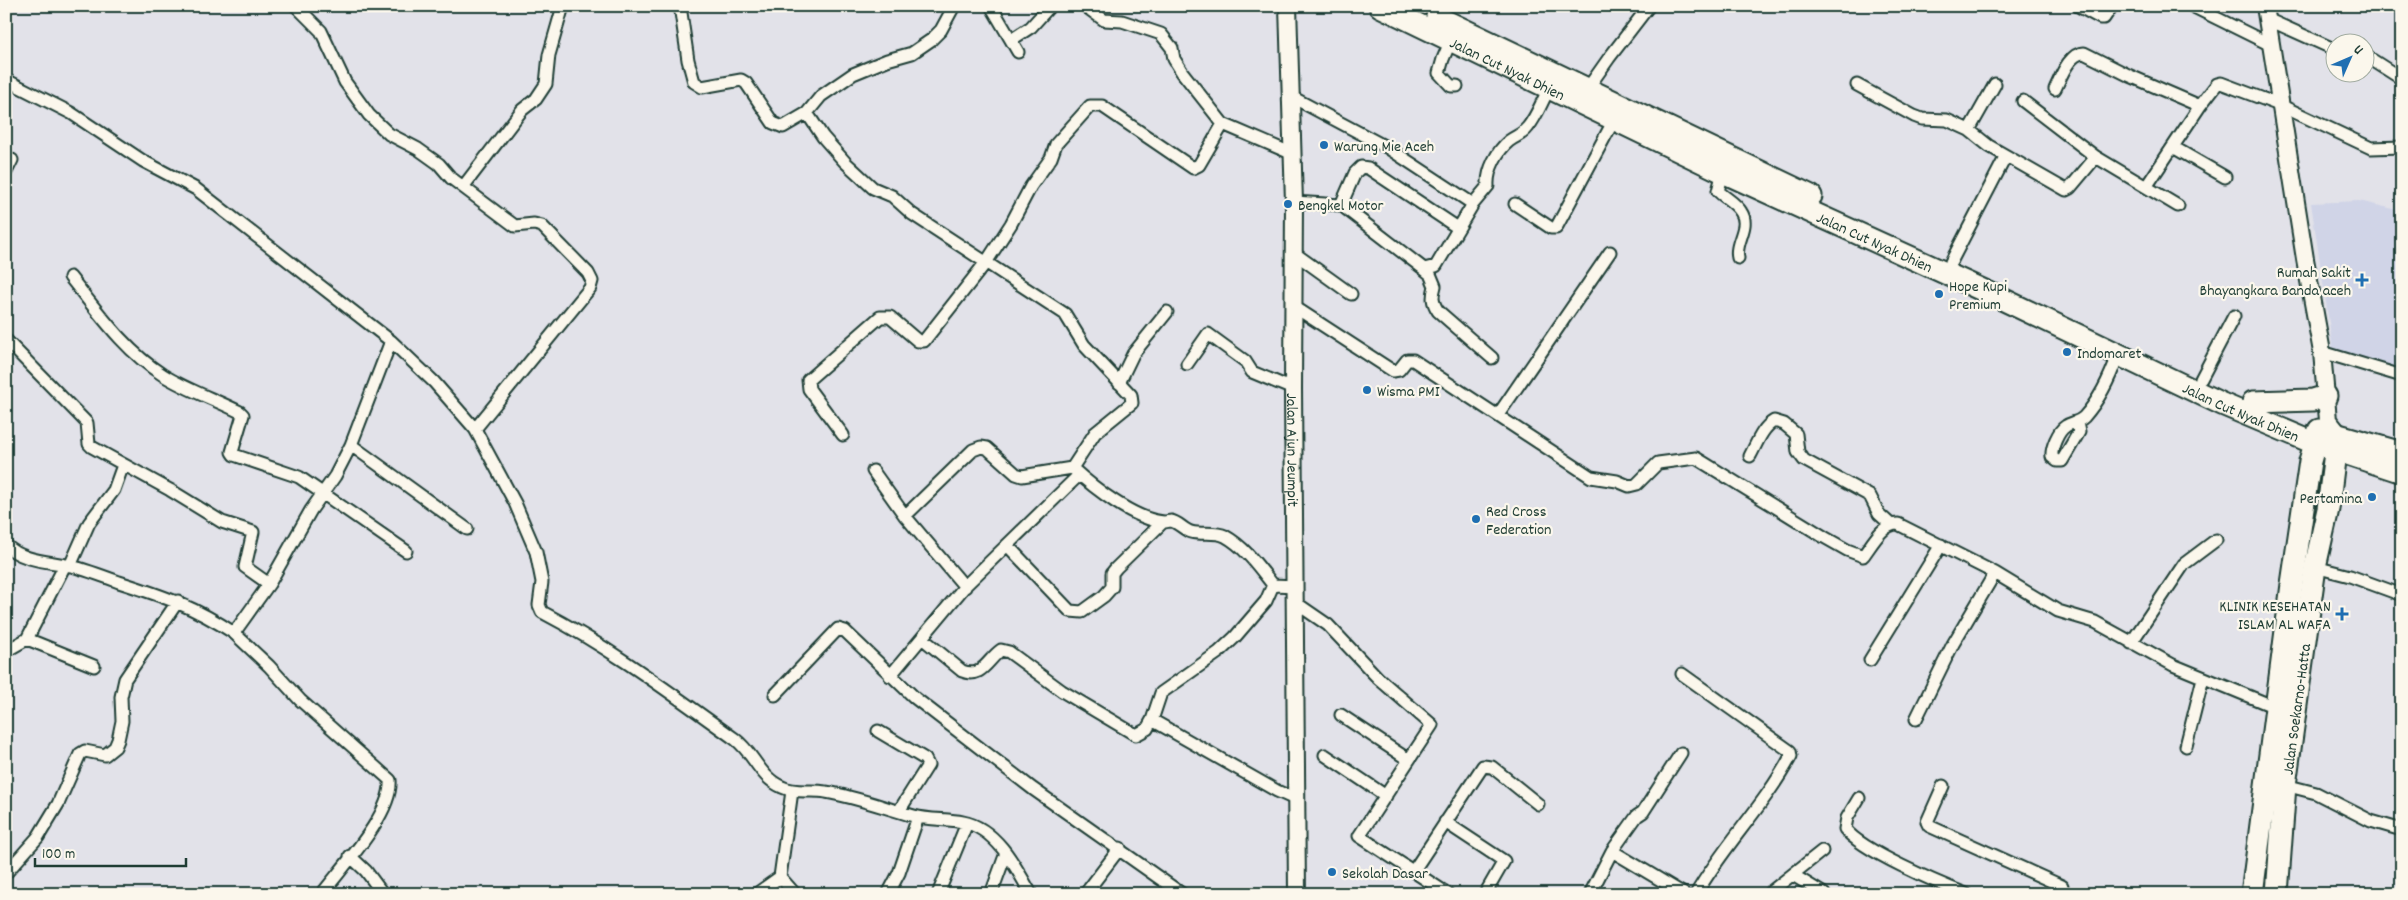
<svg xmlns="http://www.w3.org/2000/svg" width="2408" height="900" font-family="Dekko,sans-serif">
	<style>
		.built { fill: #d0d4e7 }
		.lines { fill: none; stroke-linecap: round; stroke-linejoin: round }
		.street-casing { stroke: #1f3d34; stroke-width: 15 }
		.secondary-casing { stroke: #1f3d34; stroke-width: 20 }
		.highway-casing { stroke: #1f3d34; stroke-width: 25 }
		.street { stroke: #fbf7ec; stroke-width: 11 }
		.secondary { stroke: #fbf7ec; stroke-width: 16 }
		.highway { stroke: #fbf7ec; stroke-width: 21 }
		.poi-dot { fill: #1f6fb2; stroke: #fbf7ec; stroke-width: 2 }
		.labels { text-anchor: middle; stroke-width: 4.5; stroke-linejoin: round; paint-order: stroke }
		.street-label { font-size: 16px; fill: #1f3d34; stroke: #fbf7ec }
		.poi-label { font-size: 16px; fill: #1f3d34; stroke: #fbf7ec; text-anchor: start }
	</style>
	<rect width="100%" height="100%" fill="#e2e2e9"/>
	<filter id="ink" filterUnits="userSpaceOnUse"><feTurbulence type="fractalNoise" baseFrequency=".02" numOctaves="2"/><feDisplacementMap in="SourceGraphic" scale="10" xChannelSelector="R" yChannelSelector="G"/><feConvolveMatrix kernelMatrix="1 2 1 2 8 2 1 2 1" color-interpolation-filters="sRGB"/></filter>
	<g filter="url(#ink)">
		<path class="built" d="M2359 201 2402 211V372L2333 349 2311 203Z"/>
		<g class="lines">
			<defs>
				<path id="street" d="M296 6 321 31 345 82 369 115 389 134 418 149 439 164 451 178 515 226 534 224 542 226 588 273 592 281 590 288 475 429
					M680 6 688 60 694 82 702 87 741 80 746 83 773 123 783 127 807 113 821 96 853 74 887 60 912 53 931 40 941 30 954 6
					M991 6 1011 40 1031 27 1050 6
					M1085 6 1104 20 1122 21 1161 34 1172 48 1174 59 1182 72 1223 124 1293 154
					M2078 6 2100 18H2104L2112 6
					M2192 6 2271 45
					M2267 19 2336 50
					M1011 40 1018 52
					M1451 40 1443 59 1439 73 1451 86H1457
					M2366 56 2402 79
					M6 80 71 113 143 161 196 189 391 341 434 382 475 429 515 503 536 552 542 582 539 605 542 612C611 648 672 694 735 739 754 753 759 777 782 787 796 794 811 789 826 792 856 797 885 808 914 816 929 820 947 819 963 822 996 828 1016 867 1031 894
					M1857 85 1914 116 1922 119 1947 120 1969 130 1989 146 2066 190 2070 188 2096 157
					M2055 89C2061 77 2069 53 2084 53L2128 75 2200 106
					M1585 92 1609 58 1649 6
					M1292 97 1388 148 1473 204
					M2023 101 2096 157 2178 206
					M807 113 823 137 845 162 873 188 892 196 912 214 1065 314 1084 345 1131 395 1132 403 1095 433 1072 468C1093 487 1134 520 1164 522 1166 522 1169 521 1171 521 1178 522 1184 530 1191 532 1202 535 1215 531 1225 536 1245 547 1259 567 1273 585L1296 586
					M1969 130 1995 84
					M2173 147 2225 177
					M6 172 12 160
					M1723 172 1718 191C1725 198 1736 203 1741 212 1751 227 1734 242 1738 258
					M463 187 522 110 536 99 546 84 549 55 563 6
					M2146 187 2200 106 2217 84 2221 83 2282 106 2371 148 2402 147
					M1294 202 1341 205 1424 269 1436 266 1473 204 1488 186C1487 170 1497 151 1509 141 1517 135 1521 136 1528 127 1537 116 1542 101 1549 89
					M1515 204 1551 228H1556L1614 120
					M1341 205 1355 173 1361 167 1368 168 1458 228
					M1294 253 1351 294
					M1951 262 2006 156
					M1424 269 1430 274 1435 286C1432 297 1432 302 1438 311L1492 358
					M70 277C98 312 125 351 163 375 187 390 214 399 240 412L243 415 232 452 234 455 299 477 406 551
					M1293 306 1393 371 1399 370 1407 360H1413L1591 477 1617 481 1629 486 1637 484 1658 463 1696 458 1824 537 1847 550 1863 556C1873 543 1882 524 1898 524L1995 573 2058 611 2095 622 2173 665 2275 707
					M6 340 87 423 89 444 92 447 170 490 222 522 253 532 245 567 269 584
					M2322 352 2402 376
					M1187 364 1208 334 1245 361 1252 372 1293 389
					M2201 379 2234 316
					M1119 383 1133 354 1167 312
					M1498 415 1610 252
					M2077 423 2079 432 2062 461H2057L2052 457C2051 448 2058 431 2066 426 2072 422 2078 423 2084 417 2100 399 2110 378 2118 355
					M843 435 809 389 808 380 880 317H890L918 341H924L987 261 1011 224 1031 186 1051 158 1056 144 1090 106H1102L1193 168 1199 165 1223 124
					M351 445 467 529
					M1750 456C1757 443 1762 428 1774 421L1784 424 1796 434 1798 452 1804 460 1870 496 1879 514 1890 524
					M873 471 905 516 965 587
					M905 516 973 450 981 447 987 448 1016 474 1022 476 1072 468
					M6 545C23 562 50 561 71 566 87 570 103 576 119 582 163 596 195 607 234 633L269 584 311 510 335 476 351 445 391 341
					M1007 545 1070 611 1082 612 1104 596 1112 587V573L1116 568 1163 522
					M70 566 89 523 114 490 123 465
					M2315 567 2350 576 2402 595
					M1296 603 1328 625 1378 678 1432 725 1359 836 1448 894
					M234 633 269 666 300 700 390 780C393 814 342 867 322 894
					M922 638 962 671C982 679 987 660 1001 650L1009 652 1062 691 1136 735 1147 729 1152 720 1277 791 1297 800
					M27 639 94 666
					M2131 643 2184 564 2216 540
					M6 651 27 639 65 565
					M1870 660 1941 545
					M1682 674 1790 751 1791 756C1765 805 1724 845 1696 894
					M890 676 966 585 1079 475
					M775 695 838 629 845 631 915 698 1033 789 1182 894
					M1341 715 1409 760
					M1916 719 1953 644 1995 573
					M1152 720 1161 693 1219 652 1235 637 1266 601 1273 585
					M878 731 925 759 928 765 899 811
					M2186 746 2203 678
					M1325 755 1386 796
					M2285 785 2316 793 2371 821 2402 830
					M1943 786 1927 822 1929 826 2062 886 2063 894
					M792 791 780 877 795 894
					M1859 798 1847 818 1845 829C1862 851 1938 883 1966 894
					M1445 822 1504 861 1485 894
					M1612 851 1684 894
					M350 856 366 871 383 894
					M1414 870 1483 766 1492 767 1538 804
					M6 873 38 837 58 804 80 754 85 751 105 755 115 747 118 740 122 721 121 697 125 679 178 601
					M1793 875 1824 894
					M756 894 780 877
					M888 894 899 873 918 817
					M938 894 967 823
					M991 894 1006 853
					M1085 894 1120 848
					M1590 894 1612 851 1637 816 1643 812 1681 753
					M1768 894 1822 851"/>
				<g id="secondary">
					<path id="s1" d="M1288 6 1294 202 1293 389 1297 894"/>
					<path d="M2265 6 2305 259 2322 352 2328 420 2336 430 2337 435"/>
				</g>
				<g id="highway">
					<path id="s2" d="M1380 6 1723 172 2000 298 2222 404 2314 443 2402 472"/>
					<path d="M1437 17 1811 196"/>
					<path d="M2253 402 2313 400 2326 396"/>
					<path d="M2332 433 2402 453"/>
					<path d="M2252 894 2292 584 2310 461 2319 430"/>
					<path id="s3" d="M2277 894 2285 785 2315 567 2328 509 2337 436"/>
				</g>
			</defs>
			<use href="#street" class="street-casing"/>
			<use href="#secondary" class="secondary-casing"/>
			<use href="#highway" class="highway-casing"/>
			<use href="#street" class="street"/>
			<use href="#secondary" class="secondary"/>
			<use href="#highway" class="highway"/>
		</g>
	</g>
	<g class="poi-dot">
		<circle cx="1324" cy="145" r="5"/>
		<circle cx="1288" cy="204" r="5"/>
		<path d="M2359.5 272.5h5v5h5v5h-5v5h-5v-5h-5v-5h5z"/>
		<circle cx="1939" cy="294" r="5"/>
		<circle cx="2067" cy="352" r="5"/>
		<circle cx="1367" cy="390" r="5"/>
		<circle cx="2372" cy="497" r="5"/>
		<circle cx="1476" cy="519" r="5"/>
		<path d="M2339.5 606.5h5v5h5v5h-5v5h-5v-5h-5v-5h5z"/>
		<circle cx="1332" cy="872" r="5"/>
	</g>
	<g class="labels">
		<g class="street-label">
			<text dy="6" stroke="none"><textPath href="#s2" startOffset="142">Jalan Cut Nyak Dhien</textPath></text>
			<text dy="6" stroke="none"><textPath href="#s2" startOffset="548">Jalan Cut Nyak Dhien</textPath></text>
			<text dy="6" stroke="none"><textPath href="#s2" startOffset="952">Jalan Cut Nyak Dhien</textPath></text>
			<text dy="6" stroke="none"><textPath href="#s1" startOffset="444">Jalan Ajun Jeumpit</textPath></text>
			<text dy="6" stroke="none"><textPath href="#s3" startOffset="186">Jalan Soekarno-Hatta</textPath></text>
		</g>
		<g class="poi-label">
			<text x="1334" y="151">Warung Mie Aceh</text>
			<text x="1298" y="210">Bengkel Motor</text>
			<text x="2351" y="277" text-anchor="end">Rumah Sakit<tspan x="2351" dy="18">Bhayangkara Banda aceh</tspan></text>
			<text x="1949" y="291">Hope Kupi<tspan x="1949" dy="18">Premium</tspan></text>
			<text x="2077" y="358">Indomaret</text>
			<text x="1377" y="396">Wisma PMI</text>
			<text x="2362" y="503" text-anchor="end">Pertamina</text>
			<text x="1486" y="516">Red Cross<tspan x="1486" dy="18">Federation</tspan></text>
			<text x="2331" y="611" text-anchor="end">KLINIK KESEHATAN<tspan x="2331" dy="18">ISLAM AL WAFA</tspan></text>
			<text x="1342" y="878">Sekolah Dasar</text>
		</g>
	</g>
	<rect width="2408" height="900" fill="none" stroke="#fbf7ec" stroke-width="25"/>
	<rect x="12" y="12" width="2383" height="875" fill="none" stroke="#1f3d34" stroke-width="2" filter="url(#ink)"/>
	<g transform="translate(2350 58) rotate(45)"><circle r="24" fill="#fbf7ec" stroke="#a3ada2"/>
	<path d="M0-4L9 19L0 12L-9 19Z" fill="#1f6fb2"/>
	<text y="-8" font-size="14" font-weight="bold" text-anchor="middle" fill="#1f3d34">U</text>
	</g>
	<path d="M35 858v8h151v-8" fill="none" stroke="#1f3d34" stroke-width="2.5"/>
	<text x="42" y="858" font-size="15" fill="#1f3d34" stroke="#fbf7ec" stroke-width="4" paint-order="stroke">100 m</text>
</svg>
